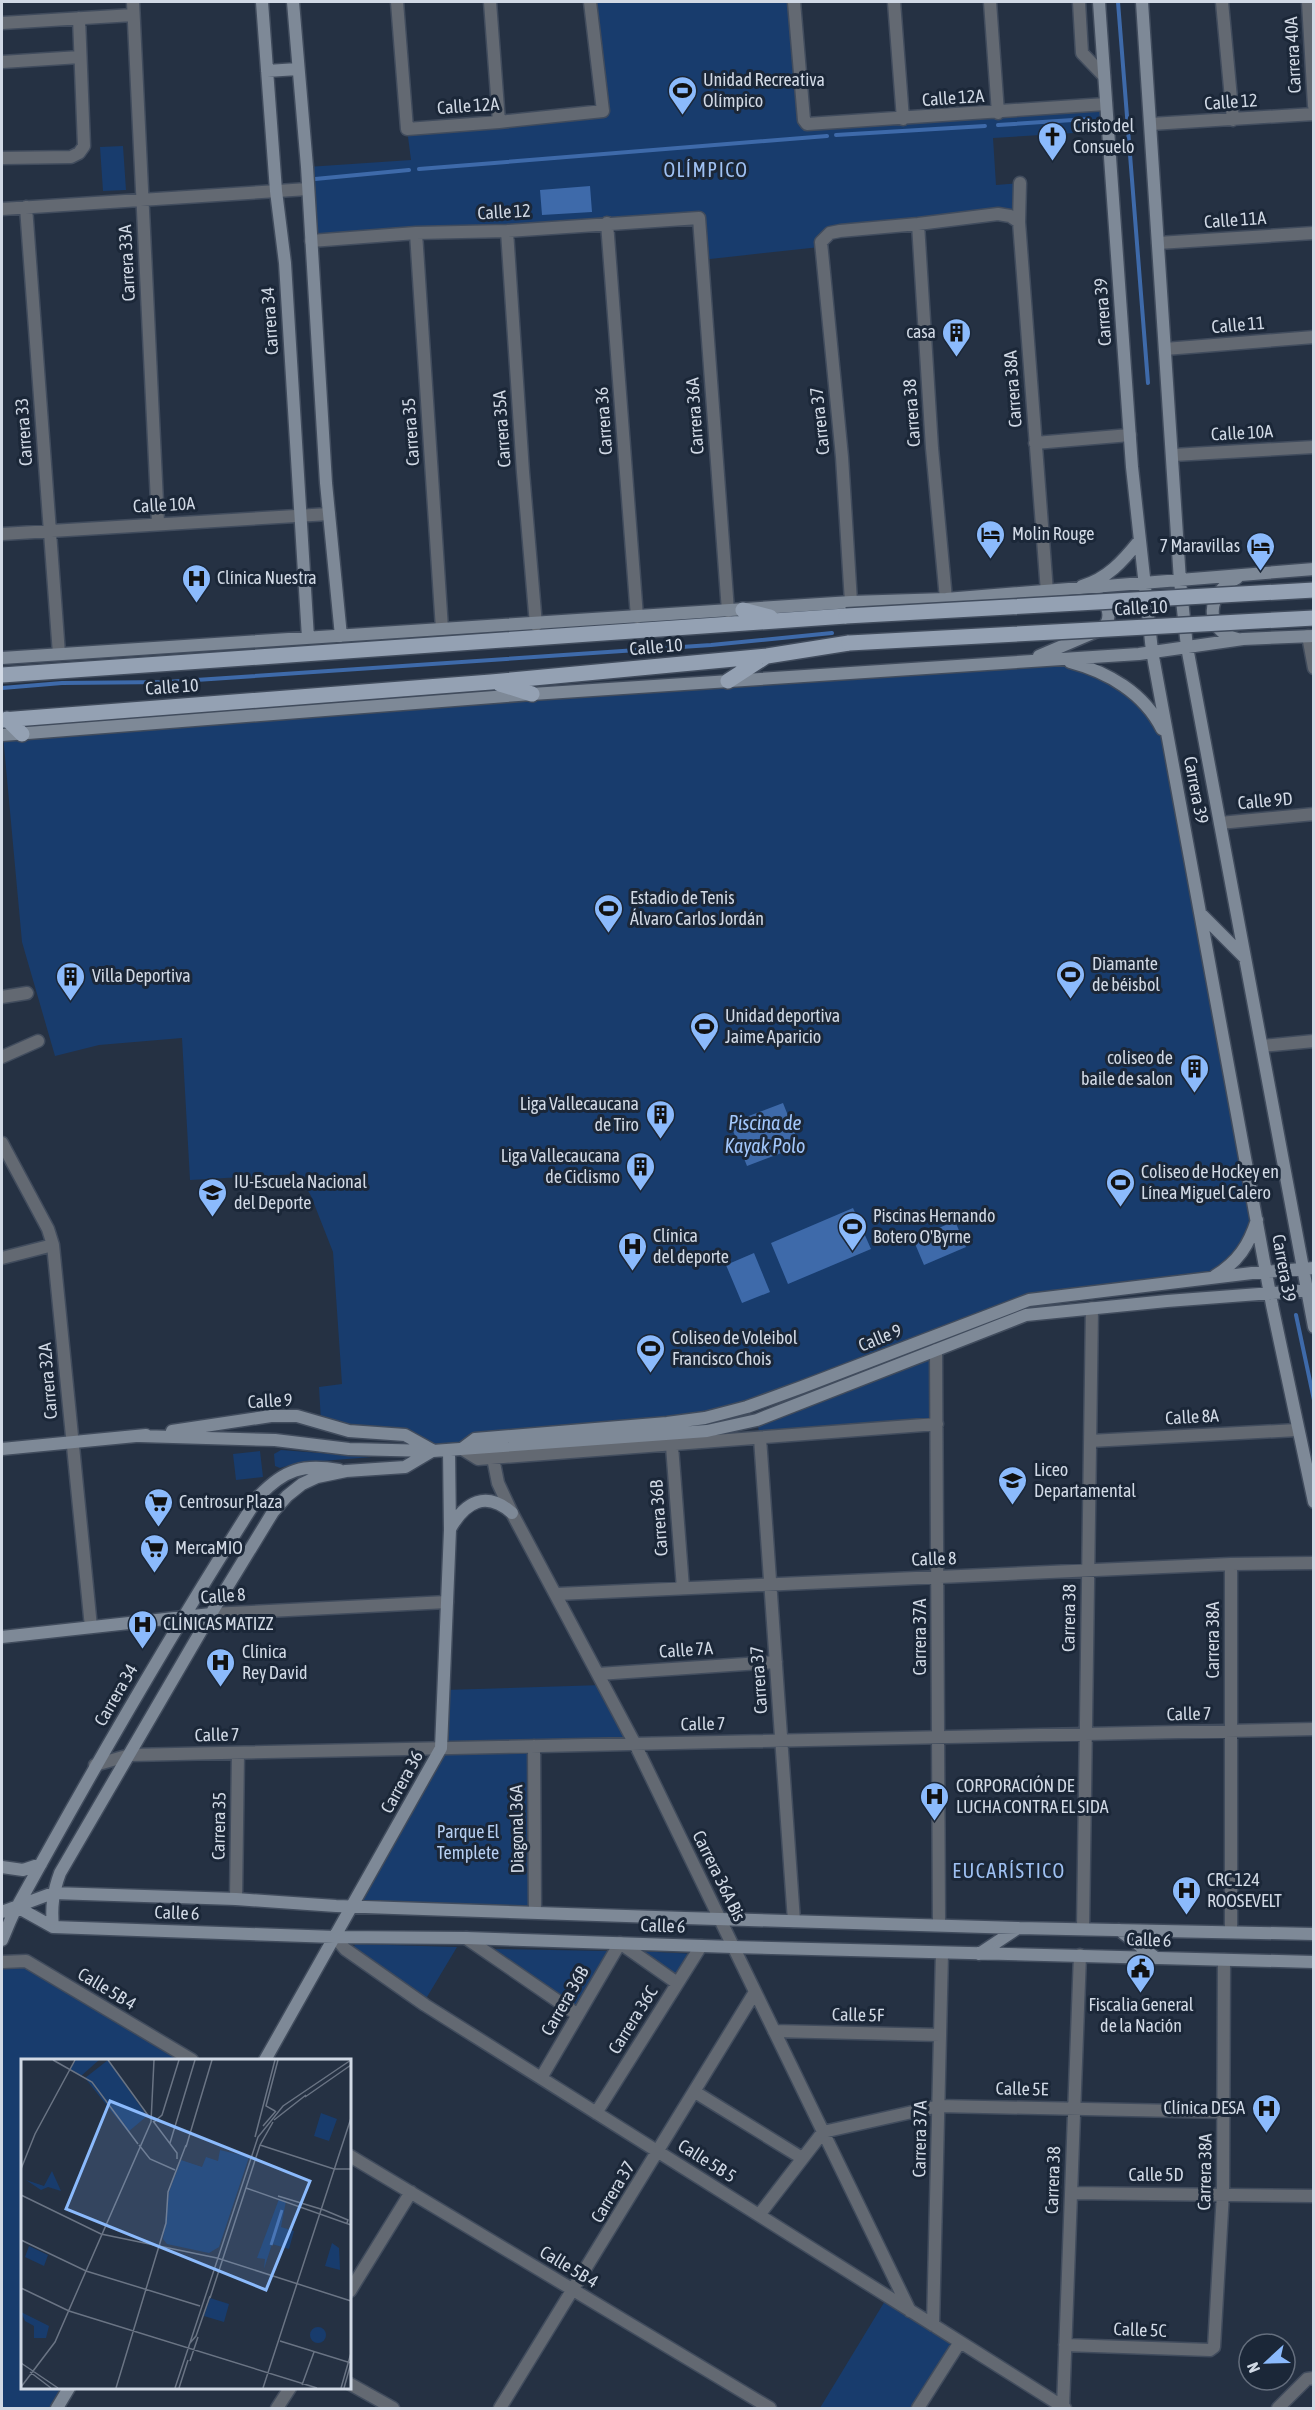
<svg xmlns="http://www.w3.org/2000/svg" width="1315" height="2410" font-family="'Asap Condensed',sans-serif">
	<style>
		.green { fill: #183c6d }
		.water { fill: #3e6aaa }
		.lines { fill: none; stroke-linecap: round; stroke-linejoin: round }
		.stream { stroke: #3e6aaa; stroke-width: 4 }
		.street-casing { stroke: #414c5d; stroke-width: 15 }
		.secondary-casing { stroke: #414c5d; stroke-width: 15 }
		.primary-casing { stroke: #414c5d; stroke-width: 18 }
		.street { stroke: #636972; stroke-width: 12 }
		.secondary { stroke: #7e8997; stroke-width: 12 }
		.primary { stroke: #94a1b3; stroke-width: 15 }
		.primary-bridge-casing { stroke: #414c5d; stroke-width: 18; stroke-linecap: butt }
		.primary-bridge { stroke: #94a1b3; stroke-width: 15 }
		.labels { text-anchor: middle; stroke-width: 6; stroke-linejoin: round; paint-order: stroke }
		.street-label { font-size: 18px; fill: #d1d9e5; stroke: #1b2738 }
		.poi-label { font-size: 18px; fill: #d1d9e5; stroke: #1b2738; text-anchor: start }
		.park-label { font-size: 18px; fill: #b6cff2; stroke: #1b2738 }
		.neighbourhood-label { font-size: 20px; letter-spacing: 1.5px; fill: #9fc1f3; stroke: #1b2738 }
		.water-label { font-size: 20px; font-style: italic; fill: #a2c7fc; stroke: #1b2738 }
		.inset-river { fill: none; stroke: #3e6aaa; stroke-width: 3 }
		.inset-road { fill: none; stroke: #6a7484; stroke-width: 1.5 }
		.view { fill: #8bbafc; fill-opacity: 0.15; stroke: #8bbafc; stroke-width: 3 }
		.inset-edge { fill: none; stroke: #d1d9e5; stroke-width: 3 }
	</style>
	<rect width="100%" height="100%" fill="#253143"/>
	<path class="green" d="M590 2H794L804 120 1106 104 1108 131 993 138 996 185 1020 183 1019 222 1010 216 840 231 820 247 701 260 699 218 311 241 307 167 411 160 407 129 602 111Z
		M123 146 126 190 103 191 100 147Z
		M1067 661 1125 686 1169 742 1258 1219 1251 1238 1210 1279 1053 1297 747 1407 433 1451 405 1435 321 1422 319 1387 342 1384 333 1252 311 1196 298 1174 190 1180 182 1038 99 1045 55 1056 22 942 3 735Z
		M936 1350 937 1424 760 1438 757 1420Z
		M281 1450 372 1457 297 1463 280 1468 275 1466 274 1454Z
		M260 1451 263 1477 236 1480 233 1454Z
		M603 1685 635 1744 534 1746 535 1912 353 1906 441 1748 444 1690Z
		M355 1944 457 1947 424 2002 353 1950Z
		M493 1949 608 1951 578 2012Z
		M637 1951 696 1954 677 1981Z
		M26 1961 192 2060H22V2388H69L57 2408H2V1962Z
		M888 2296 960 2342 918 2408H820Z"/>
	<path class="water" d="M590 186 592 212 542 215 540 190Z
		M783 1103 800 1146 747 1166 730 1123Z
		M853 1208 871 1249 788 1284 771 1243Z
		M955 1221 966 1247 924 1265 913 1239Z
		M754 1253 770 1292 742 1303 726 1265Z"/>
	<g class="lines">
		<path class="stream" d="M1118 2 1148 383
			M998 125 1088 119
			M836 135 985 126
			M419 169 827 136
			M315 179 409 170
			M2 688 62 683 166 682 711 645 832 633
			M1296 1315 1314 1400"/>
		<defs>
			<path id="street" d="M133 2 158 523
				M397 2 407 129 499 122 603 111 590 2
				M490 2 499 122
				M794 2 804 120 807 124 1106 104
				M894 2 903 119
				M990 2 998 113
				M1079 2 1082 53 1104 76
				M1222 2 1233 120
				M1308 2 1314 106
				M2 23 133 15
				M2 62 80 57
				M1151 124 1314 114
				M2 158 71 157 79 153 84 146 79 18
				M1020 183 1019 222 1047 592
				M26 207 59 654
				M2 209 308 189
				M607 223 637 617
				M918 224 932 448 946 599
				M507 231 523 472 536 625
				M416 233 442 629
				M311 241 416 233 507 231 699 218 728 611
				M1158 243 1314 233
				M1165 349 1314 337
				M1035 443 1130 435
				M1173 455 1314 447
				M2 534 329 514
				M851 602 842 457 821 242 830 233 840 231 918 224 998 214 1010 216 1019 222
				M1308 636 1314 668
				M1220 823 1314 814
				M2 997 27 993
				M1262 1046 1314 1041
				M2 1057 38 1041
				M2 1143 48 1229 53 1245 91 1627
				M2 1258 53 1245
				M936 1350 939 1925
				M760 1438 794 1921
				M1090 1441 1297 1430
				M672 1446 683 1588
				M462 1449 478 1459 937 1424
				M493 1458 498 1483 512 1513 635 1744 910 2311
				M557 1594 1231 1564 1314 1563
				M211 1614 447 1602
				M598 1674 776 1662
				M534 1746 535 1912
				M95 1765 130 1755 1314 1729
				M236 1899 238 1753
				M1083 1929 1092 1308
				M1231 1932V1564
				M335 1937 345 1949 425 2005 1065 2408
				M466 1938 578 2015
				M2 1962 26 1961 192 2060
				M774 2031 940 2035
				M541 2078 620 1943 677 1983
				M695 2092 802 2158
				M596 2113 701 1946
				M350 2156 770 2408
				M1071 2193 1314 2196
				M759 2215 823 2132 939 2106 1224 2112
				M350 2291 411 2192
				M933 2325 942 1953
				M1065 2345 1210 2350 1214 2347 1223 2193 1224 1960
				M350 2384 393 2408
				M1063 2407 1080 1955
				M277 2408 290 2388
				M500 2408 755 1992
				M918 2408 960 2342
				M1278 2408 1307 2379 1314 2378"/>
			<path id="secondary" d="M262 2 276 191 285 263 308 638
				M293 2 307 167 326 483 341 636
				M1099 2 1132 467 1152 651 1272 1305 1314 1502
				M1142 2 1180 581 1187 647 1314 1327
				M267 71 298 69
				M1237 578C1207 592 1202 631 1238 639
				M1082 586C1107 579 1123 561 1139 541
				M1039 656 1102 629C1112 619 1110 608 1100 598
				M2 658 851 602 946 599 1314 569
				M1070 662C1108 672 1144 693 1162 729
				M2 735 532 694 1139 654 1243 639 1314 636
				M1201 914 1245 958
				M1215 1276C1238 1262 1249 1245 1257 1220
				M172 1431 271 1416H297L349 1431 405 1435 432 1450
				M140 1436 275 1440 349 1449 433 1451 707 1431 757 1420 1026 1315 1167 1301 1312 1290
				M463 1448 475 1439 667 1423 705 1418 747 1407 802 1387 1029 1300 1252 1273 1314 1268
				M2 1449 146 1435
				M450 1529C465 1502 486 1490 512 1513
				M2 1637 211 1614
				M2 1867 23 1870 41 1864
				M17 1907 53 1927 335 1937 466 1938 733 1947 1314 1962
				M2 1912 53 1893 236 1899 336 1906 685 1918 1018 1928 1314 1934
				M53 1927C51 1907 53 1892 60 1873L215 1607 273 1512 287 1496 302 1484 317 1477 346 1471 405 1467 432 1451
				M1119 1930 1156 1958
				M2 1940C7 1929 11 1917 17 1907 94 1767 173 1630 259 1496 285 1469 303 1464 339 1470
				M979 1954 1018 1928
				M265 2060 441 1748 450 1530 449 1450
				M57 2408 69 2388"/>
			<path id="primary" d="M743 610 770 617
				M2 675 846 616
				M728 681 765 657
				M500 684 532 694
				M7 719 22 734
				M2 720 491 682 767 656 849 643"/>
		</defs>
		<use href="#street" class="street-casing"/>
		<use href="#secondary" class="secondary-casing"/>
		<use href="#primary" class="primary-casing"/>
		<use href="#street" class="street"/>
		<use href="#secondary" class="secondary"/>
		<use href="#primary" class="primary"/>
		<defs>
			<path id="primary-bridge" d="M846 616 1314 590
				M849 643 1314 618"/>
		</defs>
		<use href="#primary-bridge" class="primary-bridge-casing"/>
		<use href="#primary-bridge" class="primary-bridge"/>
	</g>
	<defs>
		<symbol id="stadium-pin" viewBox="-11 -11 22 30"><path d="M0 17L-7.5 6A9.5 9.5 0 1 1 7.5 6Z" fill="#8bbafc" stroke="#1b2738"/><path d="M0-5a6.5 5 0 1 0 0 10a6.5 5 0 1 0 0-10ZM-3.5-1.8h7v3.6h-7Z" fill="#111"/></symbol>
		<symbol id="church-pin" viewBox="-11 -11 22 30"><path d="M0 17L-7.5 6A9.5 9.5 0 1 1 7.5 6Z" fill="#8bbafc" stroke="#1b2738"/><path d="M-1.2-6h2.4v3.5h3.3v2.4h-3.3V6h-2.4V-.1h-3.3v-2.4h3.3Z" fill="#111"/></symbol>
		<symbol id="building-pin" viewBox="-11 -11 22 30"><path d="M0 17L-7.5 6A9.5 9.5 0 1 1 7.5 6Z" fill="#8bbafc" stroke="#1b2738"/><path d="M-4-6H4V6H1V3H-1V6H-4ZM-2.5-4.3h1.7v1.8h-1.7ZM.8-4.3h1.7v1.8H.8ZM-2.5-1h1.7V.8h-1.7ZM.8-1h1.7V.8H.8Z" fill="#111"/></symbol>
		<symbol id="hotel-pin" viewBox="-11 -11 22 30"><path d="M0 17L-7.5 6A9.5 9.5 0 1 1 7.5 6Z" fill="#8bbafc" stroke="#1b2738"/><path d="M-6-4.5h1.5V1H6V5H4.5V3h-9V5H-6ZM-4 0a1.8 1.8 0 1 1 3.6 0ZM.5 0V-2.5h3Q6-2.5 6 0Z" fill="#111"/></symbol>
		<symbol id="hospital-pin" viewBox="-11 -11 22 30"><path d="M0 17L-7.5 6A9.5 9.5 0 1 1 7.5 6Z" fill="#8bbafc" stroke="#1b2738"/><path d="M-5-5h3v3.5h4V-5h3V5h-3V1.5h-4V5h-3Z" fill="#111"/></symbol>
		<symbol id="university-pin" viewBox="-11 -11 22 30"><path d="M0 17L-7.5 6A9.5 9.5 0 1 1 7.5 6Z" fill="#8bbafc" stroke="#1b2738"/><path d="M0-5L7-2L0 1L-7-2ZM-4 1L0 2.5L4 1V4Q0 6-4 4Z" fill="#111"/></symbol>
		<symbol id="supermarket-pin" viewBox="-11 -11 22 30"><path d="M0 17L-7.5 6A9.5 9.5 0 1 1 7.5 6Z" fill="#8bbafc" stroke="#1b2738"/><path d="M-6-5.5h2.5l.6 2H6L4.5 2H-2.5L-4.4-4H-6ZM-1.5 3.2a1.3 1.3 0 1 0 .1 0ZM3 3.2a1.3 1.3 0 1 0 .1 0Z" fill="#111"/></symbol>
		<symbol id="civic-pin" viewBox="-11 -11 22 30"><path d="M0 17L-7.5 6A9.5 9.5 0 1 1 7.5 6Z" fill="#8bbafc" stroke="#1b2738"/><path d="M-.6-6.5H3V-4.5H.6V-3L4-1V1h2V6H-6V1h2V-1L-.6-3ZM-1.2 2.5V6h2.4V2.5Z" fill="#111"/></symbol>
	</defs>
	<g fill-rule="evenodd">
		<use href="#stadium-pin" x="666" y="74" width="33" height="45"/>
		<use href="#church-pin" x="1036" y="120" width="33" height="45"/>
		<use href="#building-pin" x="940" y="316" width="33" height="45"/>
		<use href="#hotel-pin" x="974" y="518" width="33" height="45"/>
		<use href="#hotel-pin" x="1244" y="530" width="33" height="45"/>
		<use href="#hospital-pin" x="180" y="562" width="33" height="45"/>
		<use href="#stadium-pin" x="592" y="892" width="33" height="45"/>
		<use href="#stadium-pin" x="1054" y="958" width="33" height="45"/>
		<use href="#building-pin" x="54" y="960" width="33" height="45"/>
		<use href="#stadium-pin" x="688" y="1010" width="33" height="45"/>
		<use href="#building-pin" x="1178" y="1052" width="33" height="45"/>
		<use href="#building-pin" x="644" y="1098" width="33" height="45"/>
		<use href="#building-pin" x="624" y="1150" width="33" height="45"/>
		<use href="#stadium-pin" x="1104" y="1166" width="33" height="45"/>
		<use href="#university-pin" x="196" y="1176" width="33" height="45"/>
		<use href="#stadium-pin" x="836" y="1210" width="33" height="45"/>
		<use href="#hospital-pin" x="616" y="1230" width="33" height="45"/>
		<use href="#stadium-pin" x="634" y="1332" width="33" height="45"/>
		<use href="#university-pin" x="996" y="1464" width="33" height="45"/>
		<use href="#supermarket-pin" x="142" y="1486" width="33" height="45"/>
		<use href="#supermarket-pin" x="138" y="1532" width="33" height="45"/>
		<use href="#hospital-pin" x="126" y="1608" width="33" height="45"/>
		<use href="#hospital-pin" x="204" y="1646" width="33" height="45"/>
		<use href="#hospital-pin" x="918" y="1780" width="33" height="45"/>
		<use href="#hospital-pin" x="1170" y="1874" width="33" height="45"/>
		<use href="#civic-pin" x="1124" y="1952" width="33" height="45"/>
		<use href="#hospital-pin" x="1250" y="2092" width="33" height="45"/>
	</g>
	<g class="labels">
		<g class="street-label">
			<text transform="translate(1293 55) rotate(-93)" y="6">Carrera 40A</text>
			<text transform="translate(953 98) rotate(-4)" y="6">Calle 12A</text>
			<text transform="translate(1231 102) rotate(-4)" y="6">Calle 12</text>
			<text transform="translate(468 106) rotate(-4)" y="6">Calle 12A</text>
			<text transform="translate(504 212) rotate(-3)" y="6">Calle 12</text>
			<text transform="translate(1235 220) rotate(-4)" y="6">Calle 11A</text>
			<text transform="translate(127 263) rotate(-93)" y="6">Carrera 33A</text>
			<text transform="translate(1103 312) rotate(-94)" y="6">Carrera 39</text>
			<text transform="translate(270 321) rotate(-94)" y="6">Carrera 34</text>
			<text transform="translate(1238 325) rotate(-5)" y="6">Calle 11</text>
			<text transform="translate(1013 389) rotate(-94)" y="6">Carrera 38A</text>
			<text transform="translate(912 413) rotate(-94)" y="6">Carrera 38</text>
			<text transform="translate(695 416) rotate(-94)" y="6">Carrera 36A</text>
			<text transform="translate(604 421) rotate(-94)" y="6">Carrera 36</text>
			<text transform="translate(820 421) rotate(-96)" y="6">Carrera 37</text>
			<text transform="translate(502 429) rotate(-94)" y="6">Carrera 35A</text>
			<text transform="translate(24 432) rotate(-94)" y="6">Carrera 33</text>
			<text transform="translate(411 432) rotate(-94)" y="6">Carrera 35</text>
			<text transform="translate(1242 433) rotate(-3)" y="6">Calle 10A</text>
			<text transform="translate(164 505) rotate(-3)" y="6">Calle 10A</text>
			<text transform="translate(1141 608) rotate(-3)" y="6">Calle 10</text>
			<text transform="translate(656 647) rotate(-5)" y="6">Calle 10</text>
			<text transform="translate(172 687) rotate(-4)" y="6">Calle 10</text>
			<text transform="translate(1196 790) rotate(79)" y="6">Carrera 39</text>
			<text transform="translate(1265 801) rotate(-5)" y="6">Calle 9D</text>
			<text transform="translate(1284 1268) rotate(80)" y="6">Carrera 39</text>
			<text transform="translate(880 1338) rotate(-22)" y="6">Calle 9</text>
			<text transform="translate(48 1381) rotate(-95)" y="6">Carrera 32A</text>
			<text transform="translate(270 1401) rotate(-3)" y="6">Calle 9</text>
			<text transform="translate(1192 1417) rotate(-3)" y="6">Calle 8A</text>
			<text transform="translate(659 1518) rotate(-94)" y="6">Carrera 36B</text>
			<text transform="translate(934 1559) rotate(-2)" y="6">Calle 8</text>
			<text transform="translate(223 1596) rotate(-4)" y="6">Calle 8</text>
			<text transform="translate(1069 1618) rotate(-89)" y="6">Carrera 38</text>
			<text transform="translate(920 1637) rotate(-90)" y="6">Carrera 37A</text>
			<text transform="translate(1213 1640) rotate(-90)" y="6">Carrera 38A</text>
			<text transform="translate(686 1650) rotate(-4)" y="6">Calle 7A</text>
			<text transform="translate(759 1680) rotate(-94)" y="6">Carrera 37</text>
			<text transform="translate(116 1695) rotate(-60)" y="6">Carrera 34</text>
			<text transform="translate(1189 1714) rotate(-1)" y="6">Calle 7</text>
			<text transform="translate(703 1724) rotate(-1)" y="6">Calle 7</text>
			<text transform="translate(217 1735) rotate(-1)" y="6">Calle 7</text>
			<text transform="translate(402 1782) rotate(-61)" y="6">Carrera 36</text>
			<text transform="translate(219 1826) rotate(-89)" y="6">Carrera 35</text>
			<text transform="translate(517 1829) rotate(-91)" y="6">Diagonal 36A</text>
			<text transform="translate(719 1876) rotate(64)" y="6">Carrera 36A Bis</text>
			<text transform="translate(177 1913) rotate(2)" y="6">Calle 6</text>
			<text transform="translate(663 1926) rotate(2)" y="6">Calle 6</text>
			<text transform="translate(1149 1940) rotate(2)" y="6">Calle 6</text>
			<text transform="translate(107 1989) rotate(31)" y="6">Calle 5B 4</text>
			<text transform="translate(565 2001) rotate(-60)" y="6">Carrera 36B</text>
			<text transform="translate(858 2015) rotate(1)" y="6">Calle 5F</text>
			<text transform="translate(633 2020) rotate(-58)" y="6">Carrera 36C</text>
			<text transform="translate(1022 2089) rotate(1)" y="6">Calle 5E</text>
			<text transform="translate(920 2139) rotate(-89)" y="6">Carrera 37A</text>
			<text transform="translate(707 2161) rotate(32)" y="6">Calle 5B 5</text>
			<text transform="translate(1205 2172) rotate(-89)" y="6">Carrera 38A</text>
			<text x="1156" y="2181">Calle 5D</text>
			<text transform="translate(1053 2180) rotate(-88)" y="6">Carrera 38</text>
			<text transform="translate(613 2192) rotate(-59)" y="6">Carrera 37</text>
			<text transform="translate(569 2267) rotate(31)" y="6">Calle 5B 4</text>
			<text transform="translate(1140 2330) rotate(2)" y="6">Calle 5C</text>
		</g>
		<g class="poi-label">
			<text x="703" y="86">Unidad Recreativa<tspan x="703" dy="21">Olímpico</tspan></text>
			<text x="1073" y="132">Cristo del<tspan x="1073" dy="21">Consuelo</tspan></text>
			<text x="936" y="338" text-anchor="end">casa</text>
			<text x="1012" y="540">Molin Rouge</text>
			<text x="1240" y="552" text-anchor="end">7 Maravillas</text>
			<text x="217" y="584">Clínica Nuestra</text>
			<text x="630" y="904">Estadio de Tenis<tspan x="630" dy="21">Álvaro Carlos Jordán</tspan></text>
			<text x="1092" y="970">Diamante<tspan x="1092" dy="21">de béisbol</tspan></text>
			<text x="92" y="982">Villa Deportiva</text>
			<text x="725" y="1022">Unidad deportiva<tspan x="725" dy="21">Jaime Aparicio</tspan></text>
			<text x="1173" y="1064" text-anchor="end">coliseo de<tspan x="1173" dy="21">baile de salon</tspan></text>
			<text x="639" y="1110" text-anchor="end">Liga Vallecaucana<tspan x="639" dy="21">de Tiro</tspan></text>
			<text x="620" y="1162" text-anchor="end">Liga Vallecaucana<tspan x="620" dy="21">de Ciclismo</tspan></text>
			<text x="1141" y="1178">Coliseo de Hockey en<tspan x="1141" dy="21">Línea Miguel Calero</tspan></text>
			<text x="234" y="1188">IU-Escuela Nacional<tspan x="234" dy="21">del Deporte</tspan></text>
			<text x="873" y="1222">Piscinas Hernando<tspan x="873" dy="21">Botero O'Byrne</tspan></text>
			<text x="653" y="1242">Clínica<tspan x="653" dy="21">del deporte</tspan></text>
			<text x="672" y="1344">Coliseo de Voleibol<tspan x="672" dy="21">Francisco Chois</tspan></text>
			<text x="1034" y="1476">Liceo<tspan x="1034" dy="21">Departamental</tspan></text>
			<text x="179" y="1508">Centrosur Plaza</text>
			<text x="175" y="1554">MercaMIO</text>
			<text x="163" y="1630">CLÍNICAS MATIZZ</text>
			<text x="242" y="1658">Clínica<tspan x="242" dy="21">Rey David</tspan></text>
			<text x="956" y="1792">CORPORACIÓN DE<tspan x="956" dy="21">LUCHA CONTRA EL SIDA</tspan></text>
			<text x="1207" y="1886">CRC 124<tspan x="1207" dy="21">ROOSEVELT</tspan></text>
			<text x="1141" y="2011" text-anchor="middle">Fiscalia General<tspan x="1141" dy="21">de la Nación</tspan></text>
			<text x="1245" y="2114" text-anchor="end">Clínica DESA</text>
		</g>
		<g class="park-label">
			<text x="468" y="1838">Parque El<tspan x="468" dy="21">Templete</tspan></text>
		</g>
		<g class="neighbourhood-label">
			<text x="706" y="177">OLÍMPICO</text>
			<text x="1009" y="1878">EUCARÍSTICO</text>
		</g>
		<g class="water-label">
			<text x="765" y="1130">Piscina de<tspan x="765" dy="23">Kayak Polo</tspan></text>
		</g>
	</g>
	<g transform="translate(21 2059)">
		<rect width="330" height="330" fill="#253143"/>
		<path d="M54 1H78L60 17 49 10ZM87 1 126 57 107 73 64 19ZM300 54 316 60 308 82 293 77ZM199 91 228 98 198 188 188 194 146 185 142 180 148 133 160 101 181 108 185 98 197 102ZM31 112 40 132 27 128 20 131 5 121 23 127ZM258 140 265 142 260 168 273 172 268 190 251 185 243 210 244 200 236 199ZM311 184 318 189 319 211 304 207ZM8 187 27 196 23 207 4 198ZM189 239 208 245 203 263 183 257ZM0 253 28 267 25 279H13V267L4 262ZM289 276a8 8 0 1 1 16 0a8 8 0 1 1-16 0Z" fill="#183c6d"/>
		<path class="inset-river" d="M250 186 261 151"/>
		<path class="inset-road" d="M32 1 71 23 117 85M87 1 129 59M284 38 330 6M254 52 245 47 257 1M253 61 285 36M132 62 156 94V100M133 63 141 56 158 1M242 67 255 52M234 78 254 1M149 84 174 1M118 86 129 100 154 111M239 86 313 110H330M165 88 191 1M0 110 14 75 54 1M225 129 330 166M0 136 80 175 196 199 330 242M257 137 303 151 327 161 326 164M0 181 65 212 179 247M0 229 48 252 296 329M189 239 239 86 252 63M259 282 330 304 323 329M169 284 175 277 189 237M169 302 177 278M0 304 37 329M9 313 30 329M281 326 293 293M0 328 34 283 130 63 133 1M95 329 145 164 147 133 165 86M154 329 237 78 262 47 330 1M158 329 167 301M242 329 330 59M320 329 330 294"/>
		<path class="view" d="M89 42 289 122 245 231 45 150Z"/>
		<rect width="330" height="330" class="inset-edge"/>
	</g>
	<rect width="1315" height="2410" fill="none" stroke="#d1d9e5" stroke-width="6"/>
	<g transform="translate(1267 2362) rotate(248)"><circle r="28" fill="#1b2738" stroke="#646e7d" stroke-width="1.5"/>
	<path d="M0-4.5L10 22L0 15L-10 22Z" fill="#8bbafc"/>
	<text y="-9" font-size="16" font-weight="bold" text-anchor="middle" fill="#d1d9e5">N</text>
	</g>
</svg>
